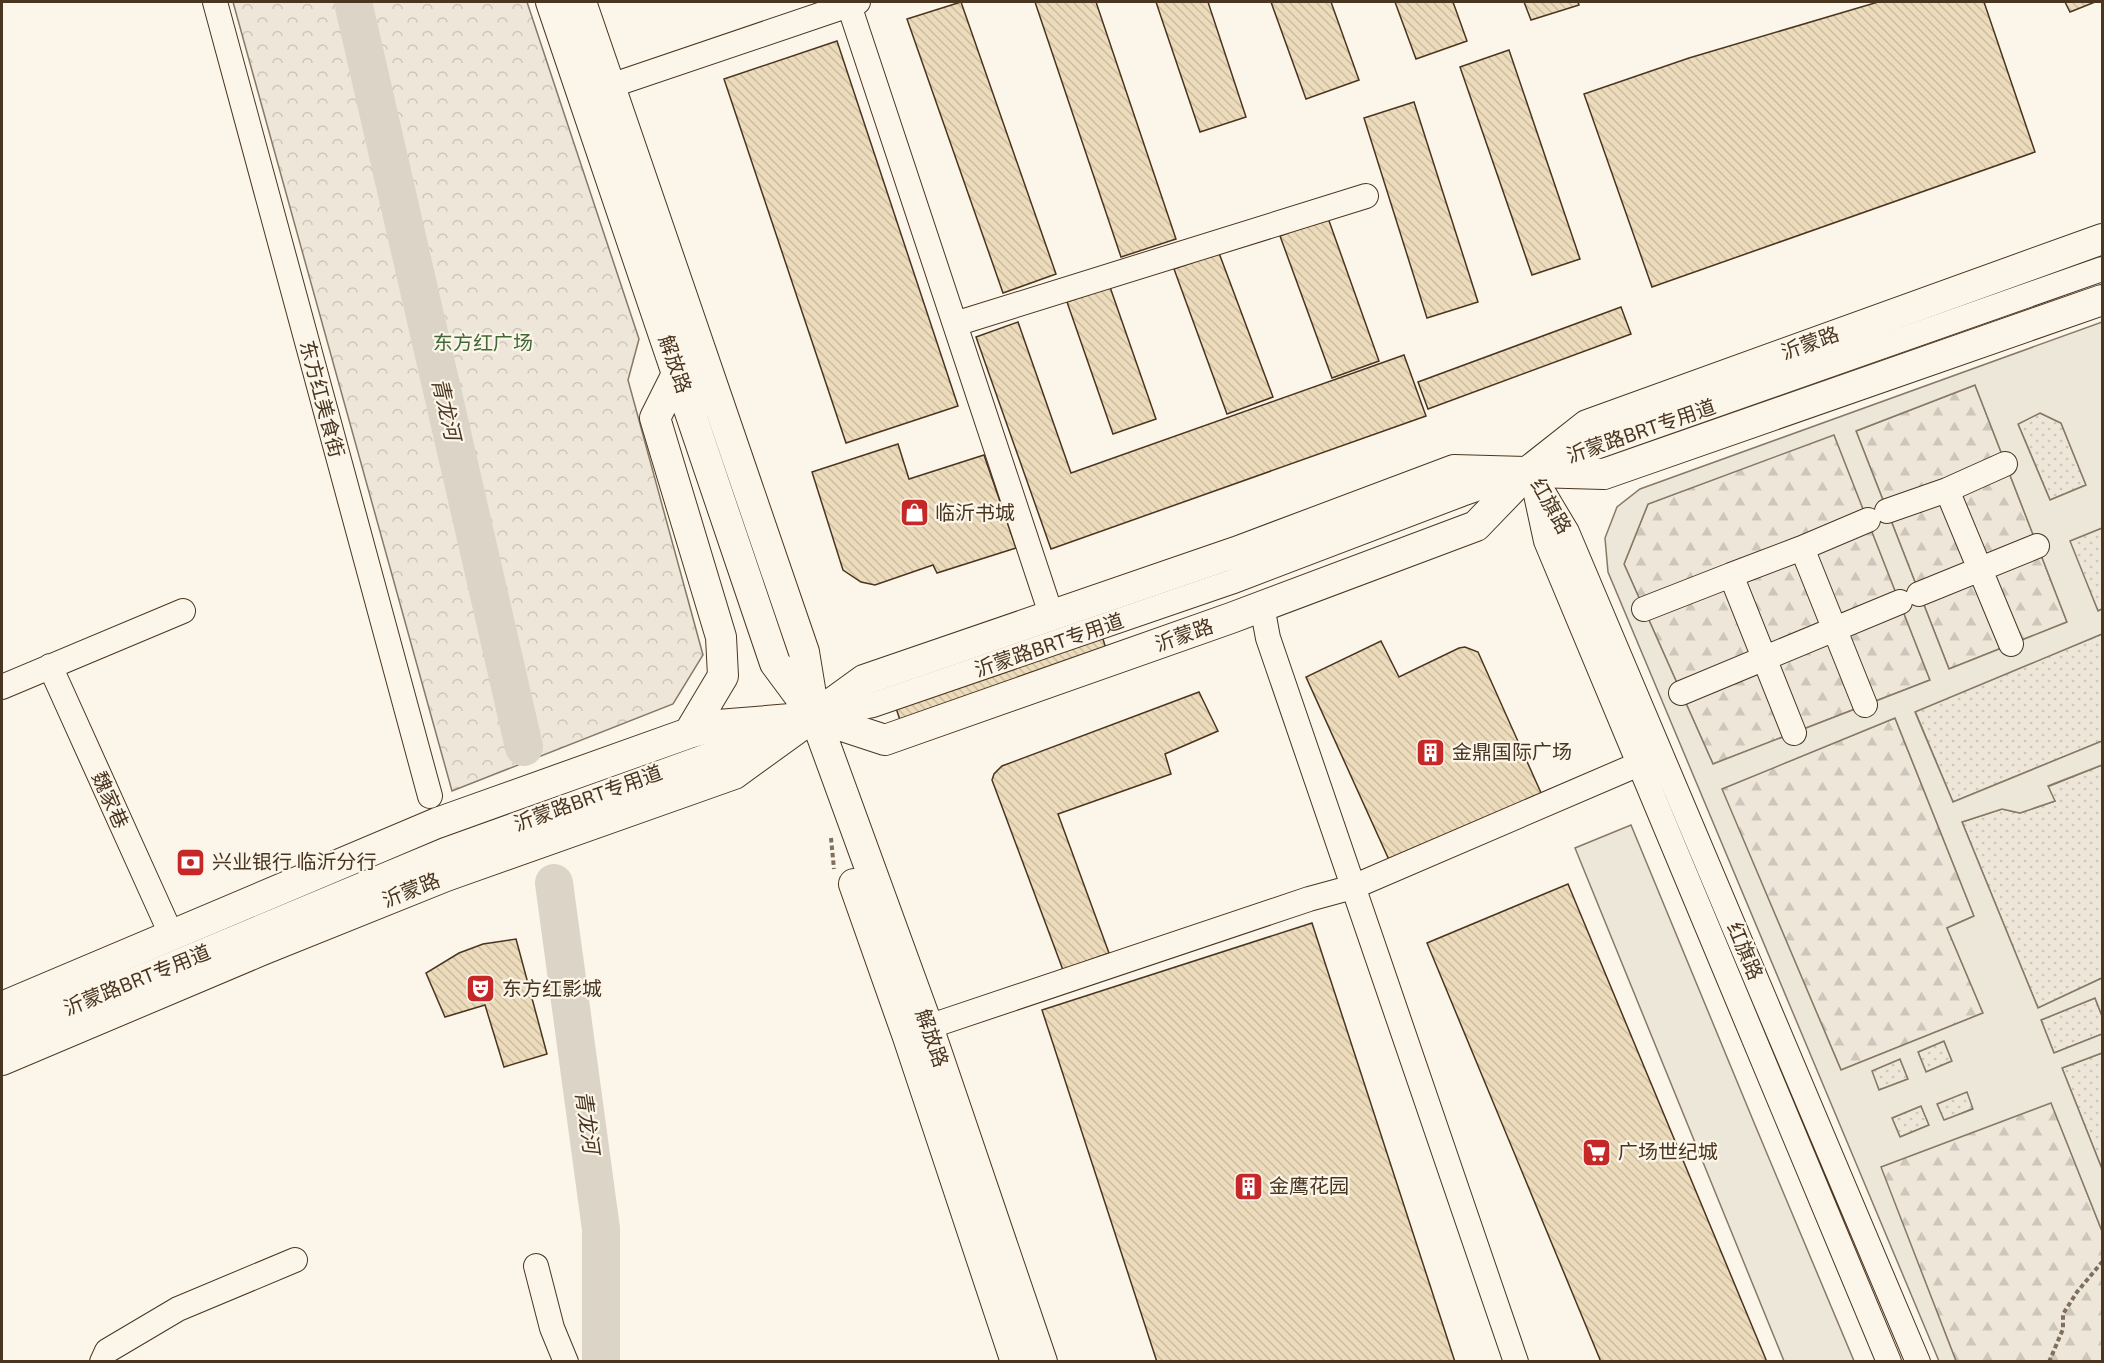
<svg xmlns="http://www.w3.org/2000/svg" width="2104" height="1363" font-family="'Exo 2','Noto Sans SC',sans-serif">
	<style>
		.grass { fill: url(#grass-dots); stroke: #887966; stroke-width: 1.5 }
		.forest { fill: url(#forest-firs); stroke: #887966; stroke-width: 1.5 }
		.park { fill: url(#park-crowns); stroke: #887966; stroke-width: 1.5 }
		.parking { fill: #ede7d9; stroke: #887966; stroke-width: 1.5; fill-rule: evenodd }
		.lines { fill: none; stroke-linecap: round; stroke-linejoin: round }
		.river { stroke: #dcd4c6; stroke-width: 38 }
		.building { fill: url(#building-back-hatch); stroke: #4a3520; stroke-width: 1.5 }
		.minor-casing { stroke: #4a3520; stroke-width: 26 }
		.major-casing { stroke: #4a3520; stroke-width: 32 }
		.path { stroke: #7f6f5c; stroke-width: 4; stroke-dasharray: 4.5 3; stroke-linecap: butt }
		.minor { stroke: #fbf6e9; stroke-width: 24 }
		.major { stroke: #fbf6e9; stroke-width: 30 }
		.labels { text-anchor: middle; stroke-width: 4.5; stroke-linejoin: round; paint-order: stroke }
		.park-label { font-size: 20px; fill: #436837; stroke: #fbf6e9 }
		.street-label { font-size: 20px; fill: #4a3520; stroke: #fbf6e9 }
		.poi-label { font-size: 20px; fill: #4a3520; stroke: #fbf6e9; text-anchor: start }
		.water-label { font-size: 21px; font-style: italic; fill: #4a3520; stroke: #fbf6e9 }
	</style>
	<defs>
		<pattern id="grass-dots" width="8" height="8" patternUnits="userSpaceOnUse" patternTransform="scale(1.5)"><rect width="8" height="8" fill="#ede6d9"/><path d="M2 2h.1M6 6h.1" fill="none" stroke="#cdc6ba" stroke-width="1.8" stroke-linecap="round"/></pattern>
		<pattern id="forest-firs" width="22" height="20" patternUnits="userSpaceOnUse" patternTransform="scale(1.5)"><rect width="22" height="20" fill="#ede6d9"/><path d="M5 1l3.5 6h-7zM16 11l3.5 6h-7z" fill="#cdc6ba"/></pattern>
		<pattern id="park-crowns" width="20" height="18" patternUnits="userSpaceOnUse" patternTransform="scale(1.5)"><rect width="20" height="18" fill="#ede6d9"/><path d="M2 6a3 3 0 1 1 6 0M12 15a3 3 0 1 1 6 0" fill="none" stroke="#cdc6ba"/></pattern>
		<pattern id="building-back-hatch" width="6" height="6" patternUnits="userSpaceOnUse" patternTransform="scale(1.5)"><rect width="6" height="6" fill="#ecdcbc"/><path d="M-1 5l2 2M0 0l6 6M5-1l2 2" fill="none" stroke="#ccbda1"/></pattern>
	</defs>
	<rect width="100%" height="100%" fill="#fbf6e9"/>
	<path class="grass" d="M2040 413 2061 423 2086 485 2050 500 2018 424Z
		M2102 528V609L2098 611 2069 541Z
		M2102 634V741L1953 802 1915 711Z
		M2102 765V978L2038 1008 1962 822 2002 809 2020 813 2055 801 2047 787Z
		M2095 998 2102 1016V1034L2054 1053 2041 1020Z
		M1944 1041 1952 1061 1926 1072 1918 1052Z
		M2102 1053V1169L2062 1068Z
		M1900 1059 1908 1079 1879 1090 1871 1071Z
		M1967 1091 1974 1108 1944 1121 1937 1104Z
		M1921 1106 1929 1125 1900 1137 1892 1118Z"/>
	<path class="forest" d="M1975 385 2067 622 1949 669 1856 431Z
		M1834 434 1930 680 1713 764 1624 564 1648 504Z
		M1895 718 1974 916 1947 928 1983 1013 1841 1070 1721 789Z
		M2051 1102 2102 1231V1361H1956L1880 1167Z"/>
	<path class="park" d="M233 2H527L639 339 628 380 703 655 673 704 452 791Z"/>
	<path class="parking" d="M2102 322V528L2070 541 2098 611 2102 609V634L1915 712 1953 802 2102 741V765L2048 786 2055 801 2020 813 2002 809 1962 822 2038 1008 2102 978V1016L2095 998 2041 1020 2054 1053 2102 1034V1053L2062 1068 2102 1169V1231L2051 1103 1881 1167 1956 1361H1939L1608 572 1605 538 1617 507 1640 489ZM1975 385 2067 622 1949 669 1856 431ZM2040 413 2061 423 2086 485 2050 500 2018 424ZM1834 435 1930 680 1713 764 1624 564 1648 504ZM1895 718 1974 916 1947 928 1983 1013 1841 1070 1722 789ZM1944 1041 1952 1061 1926 1072 1918 1052ZM1900 1059 1908 1079 1879 1090 1872 1071ZM1967 1092 1973 1109 1944 1120 1937 1104ZM1921 1106 1929 1125 1900 1137 1892 1118Z
		M1631 825 1755 1125 1854 1361H1784L1575 848Z"/>
	<g class="lines">
		<path class="river" d="M353 2 524 747
			M554 883 601 1229V1362"/>
	</g>
	<path class="building" d="M961 2 1056 274 1003 293 907 19Z
		M1035 2H1096L1176 239 1121 257Z
		M1156 2H1208L1246 117 1200 132Z
		M1271 2H1331L1359 80 1306 99Z
		M1395 2H1453L1467 41 1416 59Z
		M1524 2H1578L1579 5 1531 20Z
		M1878 2H1984L2035 152 1652 287 1584 94 1689 58Z
		M2065 2H2095L2070 12Z
		M837 41 958 406 846 443 724 79Z
		M1509 50 1580 259 1532 275 1460 67Z
		M1414 102 1478 302 1427 318 1364 118Z
		M1328 218 1379 361 1332 378 1280 236Z
		M1219 253 1273 397 1227 414 1174 269Z
		M1110 287 1156 419 1113 434 1067 302Z
		M1621 307 1631 334 1428 409 1418 382Z
		M1018 322 1071 473 1404 355 1426 416 1051 549 976 337Z
		M898 444 909 479 984 455 1016 548 937 573 933 565 875 585 861 582 843 570 812 472Z
		M1102 636 1107 652 901 723 895 705Z
		M1381 641 1399 677 1459 648 1465 647 1478 652 1542 795 1390 862 1306 677Z
		M1199 692 1218 731 1165 754 1171 774 1058 814 1109 953 1063 970 992 780 994 774 1002 766Z
		M1568 884 1767 1362H1601L1427 943Z
		M1312 923 1455 1362H1157L1042 1010Z
		M516 939 547 1054 504 1067 485 1005 445 1017 426 973 459 953 483 944Z"/>
	<g class="lines">
		<defs>
			<path id="minor" d="M215 2 430 796
				M849 5 1052 617
				M610 86 858 2
				M955 324 1366 196
				M1530 470 1567 532 1918 1362
				M1535 490 1546 541 1889 1362
				M1947 490 2011 644
				M1887 511 1947 490 2005 464
				M1731 575 1802 548
				M1919 594 2037 546
				M1262 606 1268 638 1516 1362
				M1644 609 1731 575 1794 733
				M50 666 171 934
				M2 687 183 611
				M1681 693 1900 602
				M1865 705 1802 548 1868 520
				M928 1027 1309 899 1353 887 1639 764
				M2 1035 445 850 815 717 873 705 1231 582 1462 494 2102 269
				M536 1266 552 1328 566 1362
				M102 1362 107 1351 178 1309 295 1260"/>
			<path id="major" d="M551 2 775 663 815 717 928 1027 1042 1362
				M581 2 804 652 814 713
				M678 372 655 418 721 637 723 676 689 733
				M854 884 908 1037 1016 1362
				M2 1007 437 823 689 733 718 725 815 717 885 740 1231 618 1476 526 1530 470 1587 425 2102 239
				M2 1060 262 950 446 876 734 774 864 680 1236 552 1454 470 1604 474 2102 300"/>
		</defs>
		<use href="#minor" class="minor-casing"/>
		<use href="#major" class="major-casing"/>
		<path class="path" d="M831 838 834 869
			M2049 1362 2063 1329V1314L2077 1292 2102 1262"/>
		<use href="#minor" class="minor"/>
		<use href="#major" class="major"/>
	</g>
	<defs>
		<symbol id="shop-square" viewBox="-11 -11 22 22"><rect x="-9" y="-9" width="18" height="18" rx="4" fill="#c62828" stroke="#fbf6e9"/><path d="M-5-2.5h2.3a2.7 3.5 0 0 1 5.4 0H5L5.5 6h-11ZM-1.5-2.5h3a1.5 2.3 0 0 0-3 0Z" fill="#fff"/></symbol>
		<symbol id="building-square" viewBox="-11 -11 22 22"><rect x="-9" y="-9" width="18" height="18" rx="4" fill="#c62828" stroke="#fbf6e9"/><path d="M-4-6H4V6H1V3H-1V6H-4ZM-2.5-4.3h1.7v1.8h-1.7ZM.8-4.3h1.7v1.8H.8ZM-2.5-1h1.7V.8h-1.7ZM.8-1h1.7V.8H.8Z" fill="#fff"/></symbol>
		<symbol id="bank-square" viewBox="-11 -11 22 22"><rect x="-9" y="-9" width="18" height="18" rx="4" fill="#c62828" stroke="#fbf6e9"/><path d="M-6-4H6V4H-6ZM0-2.3a2.3 2.3 0 1 0 0 4.6a2.3 2.3 0 1 0 0-4.6Z" fill="#fff"/></symbol>
		<symbol id="theatre-square" viewBox="-11 -11 22 22"><rect x="-9" y="-9" width="18" height="18" rx="4" fill="#c62828" stroke="#fbf6e9"/><path d="M-5-5.5Q0-4 5-5.5V0Q5 5 0 6Q-5 5-5 0ZM-3.3-2.5H-1v1.5H-3.3ZM1-2.5H3.3v1.5H1ZM-2.8 1Q0 5.5 2.8 1Z" fill="#fff"/></symbol>
		<symbol id="supermarket-square" viewBox="-11 -11 22 22"><rect x="-9" y="-9" width="18" height="18" rx="4" fill="#c62828" stroke="#fbf6e9"/><path d="M-6-5.5h2.5l.6 2H6L4.5 2H-2.5L-4.4-4H-6ZM-1.5 3.2a1.3 1.3 0 1 0 .1 0ZM3 3.2a1.3 1.3 0 1 0 .1 0Z" fill="#fff"/></symbol>
	</defs>
	<g fill-rule="evenodd">
		<use href="#shop-square" x="898" y="496" width="33" height="33"/>
		<use href="#building-square" x="1414" y="736" width="33" height="33"/>
		<use href="#bank-square" x="174" y="846" width="33" height="33"/>
		<use href="#theatre-square" x="464" y="972" width="33" height="33"/>
		<use href="#supermarket-square" x="1580" y="1136" width="33" height="33"/>
		<use href="#building-square" x="1232" y="1170" width="33" height="33"/>
	</g>
	<g class="labels">
		<g class="park-label">
			<text x="483" y="350">东方红广场</text>
		</g>
		<g class="street-label">
			<text transform="translate(1810 343) rotate(-20)" y="7">沂蒙路</text>
			<text transform="translate(675 364) rotate(71)" y="7">解放路</text>
			<text transform="translate(322 399) rotate(75)" y="7">东方红美食街</text>
			<text transform="translate(1641 431) rotate(-19)" y="7">沂蒙路BRT专用道</text>
			<text transform="translate(1551 506) rotate(60)" y="7">红旗路</text>
			<text transform="translate(1184 635) rotate(-19)" y="7">沂蒙路</text>
			<text transform="translate(1049 645) rotate(-19)" y="7">沂蒙路BRT专用道</text>
			<text transform="translate(588 798) rotate(-20)" y="7">沂蒙路BRT专用道</text>
			<text transform="translate(110 800) rotate(66)" y="7">魏家巷</text>
			<text transform="translate(411 890) rotate(-22)" y="7">沂蒙路</text>
			<text transform="translate(1745 951) rotate(67)" y="7">红旗路</text>
			<text transform="translate(137 980) rotate(-22)" y="7">沂蒙路BRT专用道</text>
			<text transform="translate(932 1038) rotate(71)" y="7">解放路</text>
		</g>
		<g class="poi-label">
			<text x="935" y="520">临沂书城</text>
			<text x="1452" y="759">金鼎国际广场</text>
			<text x="212" y="869">兴业银行 临沂分行</text>
			<text x="502" y="996">东方红影城</text>
			<text x="1618" y="1159">广场世纪城</text>
			<text x="1269" y="1193">金鹰花园</text>
		</g>
		<g class="water-label">
			<text transform="translate(446 409) rotate(77)" y="7">青龙河</text>
			<text transform="translate(587 1122) rotate(82)" y="7">青龙河</text>
		</g>
	</g>
	<rect width="2104" height="1363" fill="none" stroke="#4a3520" stroke-width="6"/>
</svg>
